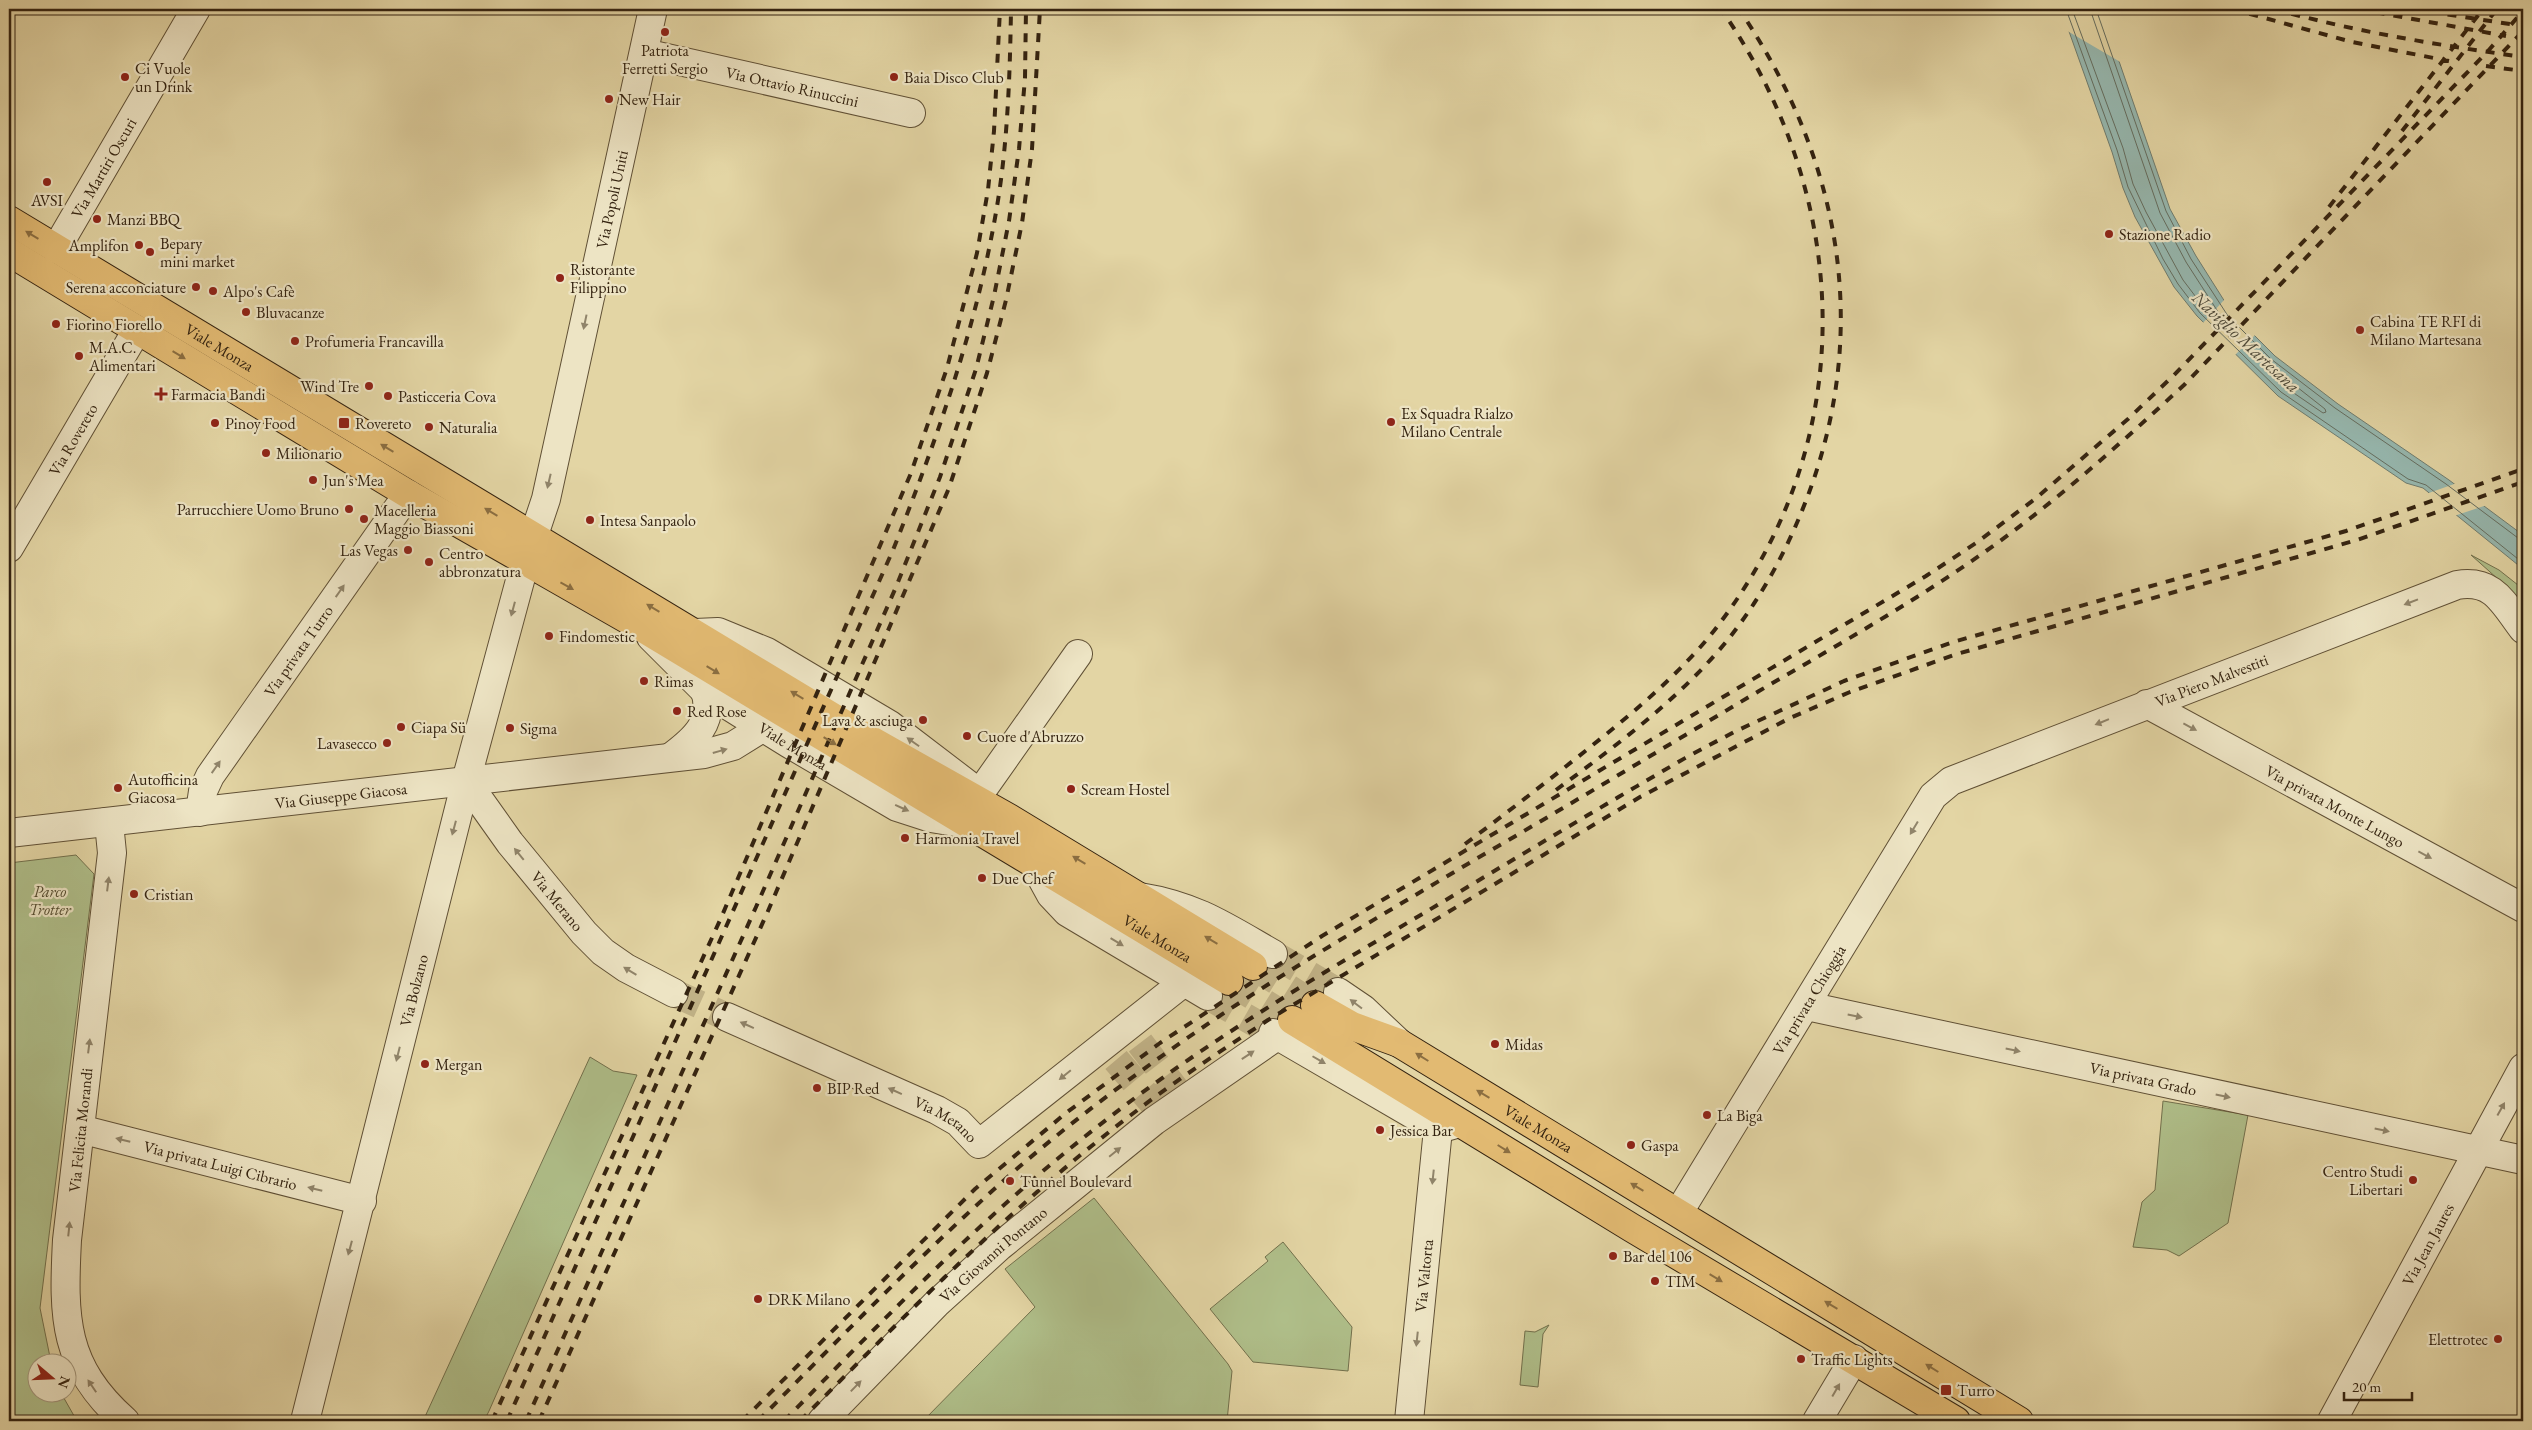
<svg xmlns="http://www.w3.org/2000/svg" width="2532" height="1430" font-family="'EB Garamond',serif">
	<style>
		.green { fill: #afbe89; stroke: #72704c }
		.water { fill: #96b7ae; stroke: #6f7c6f }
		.pier { fill: #e3d5a4 }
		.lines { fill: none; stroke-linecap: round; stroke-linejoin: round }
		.shore { stroke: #656d5f; stroke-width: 1 }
		.minor-tunnel { stroke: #c0b186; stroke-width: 28; stroke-dasharray: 28 14; stroke-linecap: butt }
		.major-tunnel { stroke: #c0b186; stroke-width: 28; stroke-dasharray: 28 14; stroke-linecap: butt }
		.minor-casing { stroke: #605035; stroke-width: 30 }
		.major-casing { stroke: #342310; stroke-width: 30 }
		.minor { stroke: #ede4c4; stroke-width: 28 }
		.major { stroke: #e2ba72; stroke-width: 28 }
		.rail { stroke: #342310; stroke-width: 4; stroke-dasharray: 9 9; stroke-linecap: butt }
		.oneway { fill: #8b6e41 }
		.oneway2 { fill: #90846a }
		.poi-dot { fill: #8f2418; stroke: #ede4c4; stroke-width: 2 }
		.labels { text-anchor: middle; stroke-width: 4.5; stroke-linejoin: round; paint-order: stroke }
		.poi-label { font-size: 16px; fill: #342310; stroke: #ede4c4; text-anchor: start }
		.street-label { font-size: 16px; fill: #342310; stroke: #ede4c4 }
		.park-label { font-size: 16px; font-style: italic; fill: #534a2e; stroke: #ede4c4 }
		.water-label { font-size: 18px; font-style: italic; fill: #4c4838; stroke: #ede4c4 }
	</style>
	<rect width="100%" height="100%" fill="#e3d5a4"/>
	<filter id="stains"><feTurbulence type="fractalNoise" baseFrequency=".004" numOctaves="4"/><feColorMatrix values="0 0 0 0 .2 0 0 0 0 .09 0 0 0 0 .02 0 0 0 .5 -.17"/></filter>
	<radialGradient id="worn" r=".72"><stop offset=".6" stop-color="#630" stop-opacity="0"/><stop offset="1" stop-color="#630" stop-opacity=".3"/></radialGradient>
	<path class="green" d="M2471 555 2499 570 2523 589V608L2508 588Z
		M76 855 94 874 40 1308 51 1362H38V1392L61 1393 77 1421H9V863Z
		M590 1057 613 1071 637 1075 489 1411 484 1421H423Z
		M2163 1101 2248 1115 2228 1223 2179 1256 2167 1250 2133 1247 2142 1202 2155 1190Z
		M1094 1198 1228 1364 1232 1371 1227 1421H923L1035 1307 1005 1269Z
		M1283 1242 1352 1327 1348 1371 1253 1362 1210 1309 1268 1261 1265 1257Z
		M1549 1325 1543 1334 1538 1387 1520 1385 1525 1331 1535 1332Z"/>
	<path class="water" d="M2061 9H2101L2170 209 2196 256 2232 313 2275 356 2338 404 2449 480 2523 535V569L2423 488 2406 483 2278 396 2197 316 2174 287 2135 217 2123 188 2112 152Z"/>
	<path class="pier" d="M2058 9H2103L2122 63 2064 29Z
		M2225 299 2256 334 2234 356 2202 324Z
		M2457 483 2487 505 2454 516 2426 494Z"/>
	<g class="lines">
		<path class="shore" d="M2066 9 2117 150 2128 187 2163 259 2178 284 2200 313 2281 392 2408 479 2426 485 2523 563
			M2072 9 2123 148 2133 184 2146 212 2183 280 2205 309 2220 321 2222 318 2186 262 2160 213 2090 9
			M2096 9 2166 211 2191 259 2228 316 2271 359 2335 408 2446 484 2518 538 2523 539
			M2270 369H2274L2325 409 2326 412 2323 413 2285 387 2270 373Z"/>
		<path class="minor-tunnel" d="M1273 954 1338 992
			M674 993 727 1017
			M1208 996 1273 1033
			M1140 1043 1179 1094
			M1116 1060 1158 1109"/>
		<path class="major-tunnel" d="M1253 966 1315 1005
			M1229 981 1292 1020"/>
		<defs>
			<g id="minor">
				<path id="s1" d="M644 53 911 113"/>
				<path id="s2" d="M56 249 196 9"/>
				<path id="s3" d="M9 548 137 330"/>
				<path d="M695 633 718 632 767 652 890 725 979 793"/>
				<path id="s4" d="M651 637 705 691 788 743 897 807 931 818 967 824"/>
				<path id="s5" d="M2147 704 2523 908"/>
				<path d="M671 757C694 740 715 722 705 691"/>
				<path id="s6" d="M466 781 510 843 584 933 603 952 626 968 674 993"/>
				<path d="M980 793 1078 654"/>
				<path id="s7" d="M200 812 203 791 210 776 408 494"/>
				<path d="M106 822 110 833 112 853 67 1240C63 1318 63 1366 125 1421"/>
				<path id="s8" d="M9 833 704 754 733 746 762 728"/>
				<path d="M1034 864 1051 895 1067 912 1208 996"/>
				<path d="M1140 897C1196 906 1226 927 1273 954"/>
				<path d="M1338 992 1363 1009 1399 1043"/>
				<path id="s9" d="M1807 1006 2523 1160"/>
				<path id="s10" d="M727 1017 937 1110 958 1122 979 1144 1184 982"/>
				<path d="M1273 1033 1438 1129 1456 1124"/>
				<path id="s11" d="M80 1129 362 1201"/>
				<path id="s12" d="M1679 1212 1933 796 1951 781 2457 585C2494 579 2503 603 2523 629"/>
				<path id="s13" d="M305 1421 466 781 525 562 546 499 653 9"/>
				<path id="s14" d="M822 1421 936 1304 1000 1246 1154 1121 1277 1036"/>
				<path id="s15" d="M1409 1421 1438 1129"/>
				<path d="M1817 1421 1854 1359"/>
				<path id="s16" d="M2332 1421 2523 1068"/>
			</g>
			<g id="major">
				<path id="s17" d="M9 220 869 739 1009 818 1253 966"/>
				<path id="s18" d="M9 252 408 494 641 627 1229 981"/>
				<path id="s19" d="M1315 1005 1352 1026 1399 1043 2019 1421"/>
				<path d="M1292 1020 1632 1228 1956 1421"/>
			</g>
		</defs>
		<use href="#minor" class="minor-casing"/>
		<use href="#major" class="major-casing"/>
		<use href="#minor" class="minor"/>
		<use href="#major" class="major"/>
		<path class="rail" d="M2232 9 2352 42 2449 61
			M2274 9C2356 32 2439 45 2523 57
			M2358 9 2506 36
			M2412 9 2516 25
			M2486 66 2523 71
			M2402 131 2497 9
			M2329 207 2483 9
			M1556 790C1617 745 1682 697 1730 637 1763 595 1788 548 1807 498 1872 327 1840 158 1739 9
			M1465 844C1512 809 1558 773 1604 736 1641 706 1678 674 1709 637 1861 449 1856 203 1721 9
			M492 1421 721 918 911 473 947 368 977 253 988 190 994 131 1000 9
			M507 1421 893 550C939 434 980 317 999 194 1008 133 1010 71 1011 9
			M526 1421 756 907 896 587 940 477 976 369 994 296 1009 221 1019 149 1025 78 1026 9
			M539 1421 768 911 949 488 987 373 1006 300 1022 223 1032 149 1040 9
			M742 1421 975 1189 1066 1113 1160 1043 1322 936 1926 576 1976 543 2035 499 2128 419 2174 375 2488 51 2523 11
			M758 1421C843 1335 928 1247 1019 1167 1082 1113 1150 1063 1218 1017 1302 961 1389 911 1476 859 1571 804 1665 747 1759 691 1836 646 1914 602 1986 551 2057 501 2121 443 2184 385L2523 31
			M784 1421C884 1319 984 1215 1097 1127 1198 1047 1309 981 1419 916 1508 863 1597 809 1687 757L1734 732 1844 681 1953 642 2346 531 2523 469
			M800 1421C906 1315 1011 1206 1131 1115 1175 1081 1222 1050 1268 1020L1640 797 1790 718 1850 692 1957 654 2357 540 2523 482"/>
	</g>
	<defs><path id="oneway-solid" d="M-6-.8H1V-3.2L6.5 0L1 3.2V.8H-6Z" transform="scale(1.25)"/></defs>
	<g class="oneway">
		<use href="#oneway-solid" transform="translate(32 235) rotate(-149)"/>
		<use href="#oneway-solid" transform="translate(179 355) rotate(31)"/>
		<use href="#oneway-solid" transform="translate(387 448) rotate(-149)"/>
		<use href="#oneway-solid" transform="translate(491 512) rotate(-149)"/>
		<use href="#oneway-solid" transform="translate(567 586) rotate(29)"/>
		<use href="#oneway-solid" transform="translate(653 608) rotate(-149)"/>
		<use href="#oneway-solid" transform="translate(713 670) rotate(31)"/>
		<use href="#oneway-solid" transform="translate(797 695) rotate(-149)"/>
		<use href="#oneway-solid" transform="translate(830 741) rotate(31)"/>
		<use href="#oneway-solid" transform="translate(1079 860) rotate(-149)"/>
		<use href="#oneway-solid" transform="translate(1211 940) rotate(-149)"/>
		<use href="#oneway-solid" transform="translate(1422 1057) rotate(-148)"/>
		<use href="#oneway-solid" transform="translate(1483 1094) rotate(-149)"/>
		<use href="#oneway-solid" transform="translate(1504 1149) rotate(32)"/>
		<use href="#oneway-solid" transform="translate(1637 1187) rotate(-149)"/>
		<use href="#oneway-solid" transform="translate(1716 1278) rotate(31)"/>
		<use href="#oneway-solid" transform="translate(1831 1305) rotate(-149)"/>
		<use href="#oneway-solid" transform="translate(1932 1368) rotate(-148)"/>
	</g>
	<g class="oneway2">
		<use href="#oneway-solid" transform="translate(585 322) rotate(102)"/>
		<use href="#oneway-solid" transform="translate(549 481) rotate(103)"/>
		<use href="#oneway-solid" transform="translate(340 591) rotate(-55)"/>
		<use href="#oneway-solid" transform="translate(2411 602) rotate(159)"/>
		<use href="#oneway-solid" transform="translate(513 609) rotate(105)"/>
		<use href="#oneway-solid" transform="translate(2102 722) rotate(158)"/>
		<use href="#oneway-solid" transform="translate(2190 727) rotate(28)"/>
		<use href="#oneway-solid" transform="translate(913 742) rotate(-145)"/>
		<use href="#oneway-solid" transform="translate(720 751) rotate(-16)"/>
		<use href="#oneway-solid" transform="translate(216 767) rotate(-55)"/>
		<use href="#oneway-solid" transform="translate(902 808) rotate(24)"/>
		<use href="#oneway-solid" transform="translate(454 828) rotate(105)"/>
		<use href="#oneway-solid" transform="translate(1914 828) rotate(121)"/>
		<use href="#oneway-solid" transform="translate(519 854) rotate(-129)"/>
		<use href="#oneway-solid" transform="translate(2425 855) rotate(28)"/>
		<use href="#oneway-solid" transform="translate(108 884) rotate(-83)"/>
		<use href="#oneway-solid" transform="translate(1117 942) rotate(31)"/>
		<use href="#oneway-solid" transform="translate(630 971) rotate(-149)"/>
		<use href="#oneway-solid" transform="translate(1356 1004) rotate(-143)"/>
		<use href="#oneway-solid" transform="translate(1855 1016) rotate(12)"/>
		<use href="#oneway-solid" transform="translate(747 1025) rotate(-156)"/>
		<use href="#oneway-solid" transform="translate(89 1046) rotate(-83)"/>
		<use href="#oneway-solid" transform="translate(2013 1050) rotate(12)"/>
		<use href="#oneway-solid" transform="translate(398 1054) rotate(104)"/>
		<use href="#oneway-solid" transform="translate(1248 1055) rotate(-34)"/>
		<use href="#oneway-solid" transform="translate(1319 1060) rotate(30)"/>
		<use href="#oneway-solid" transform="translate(1065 1075) rotate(141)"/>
		<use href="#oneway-solid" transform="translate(895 1091) rotate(-156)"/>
		<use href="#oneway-solid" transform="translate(2223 1096) rotate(12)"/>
		<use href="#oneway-solid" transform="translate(2501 1109) rotate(-61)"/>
		<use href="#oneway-solid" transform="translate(2382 1130) rotate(12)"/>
		<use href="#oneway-solid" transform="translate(123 1140) rotate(-166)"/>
		<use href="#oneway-solid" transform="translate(1115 1152) rotate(-39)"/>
		<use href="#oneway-solid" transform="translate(1433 1177) rotate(96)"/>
		<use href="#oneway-solid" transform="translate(315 1189) rotate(-166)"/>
		<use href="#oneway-solid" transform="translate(69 1229) rotate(-84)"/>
		<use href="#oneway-solid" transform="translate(350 1248) rotate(105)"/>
		<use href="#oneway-solid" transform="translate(1417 1339) rotate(96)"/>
		<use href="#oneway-solid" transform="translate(92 1386) rotate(-124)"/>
		<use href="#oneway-solid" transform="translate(856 1386) rotate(-46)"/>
		<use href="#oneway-solid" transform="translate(1836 1390) rotate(-60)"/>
	</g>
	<g class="poi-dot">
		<circle cx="665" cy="32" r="5"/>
		<circle cx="125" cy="77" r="5"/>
		<circle cx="894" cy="77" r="5"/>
		<circle cx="609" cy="99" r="5"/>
		<circle cx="47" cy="182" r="5"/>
		<circle cx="97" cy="219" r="5"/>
		<circle cx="2109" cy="234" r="5"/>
		<circle cx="139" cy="245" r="5"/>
		<circle cx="150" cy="252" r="5"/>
		<circle cx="560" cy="278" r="5"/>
		<circle cx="196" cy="287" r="5"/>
		<circle cx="213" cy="291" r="5"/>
		<circle cx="246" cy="312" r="5"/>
		<circle cx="56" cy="324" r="5"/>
		<circle cx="2360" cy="330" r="5"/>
		<circle cx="295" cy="341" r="5"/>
		<circle cx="79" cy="356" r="5"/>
		<circle cx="369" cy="386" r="5"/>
		<path d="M158.5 386.5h5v5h5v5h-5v5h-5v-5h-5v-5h5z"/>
		<circle cx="388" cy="396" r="5"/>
		<circle cx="1391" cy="422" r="5"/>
		<circle cx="215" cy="423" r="5"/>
		<rect x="338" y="417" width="12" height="12" rx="2.5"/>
		<circle cx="429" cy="427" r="5"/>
		<circle cx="266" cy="453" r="5"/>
		<circle cx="313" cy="480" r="5"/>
		<circle cx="349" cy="509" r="5"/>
		<circle cx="364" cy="519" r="5"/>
		<circle cx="590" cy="520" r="5"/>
		<circle cx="408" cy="550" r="5"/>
		<circle cx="429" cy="562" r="5"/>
		<circle cx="549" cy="636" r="5"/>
		<circle cx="644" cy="681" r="5"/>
		<circle cx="677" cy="711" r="5"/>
		<circle cx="923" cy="720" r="5"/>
		<circle cx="401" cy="727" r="5"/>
		<circle cx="510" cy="728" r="5"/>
		<circle cx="967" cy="736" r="5"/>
		<circle cx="387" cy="743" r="5"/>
		<circle cx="118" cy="788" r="5"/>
		<circle cx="1071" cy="789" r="5"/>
		<circle cx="905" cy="838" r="5"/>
		<circle cx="982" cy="878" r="5"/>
		<circle cx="134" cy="894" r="5"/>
		<circle cx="1495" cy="1044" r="5"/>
		<circle cx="425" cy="1064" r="5"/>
		<circle cx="817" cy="1088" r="5"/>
		<circle cx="1707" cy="1115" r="5"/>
		<circle cx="1380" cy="1130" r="5"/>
		<circle cx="1631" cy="1145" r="5"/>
		<circle cx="2413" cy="1180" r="5"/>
		<circle cx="1010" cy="1181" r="5"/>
		<circle cx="1613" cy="1256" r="5"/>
		<circle cx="1655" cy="1281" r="5"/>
		<circle cx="758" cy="1299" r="5"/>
		<circle cx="2498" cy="1339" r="5"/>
		<circle cx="1801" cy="1359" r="5"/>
		<rect x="1940" y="1384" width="12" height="12" rx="2.5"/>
	</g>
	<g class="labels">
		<g class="poi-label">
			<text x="665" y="56" text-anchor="middle">Patriota<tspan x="665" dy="18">Ferretti Sergio</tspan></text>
			<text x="135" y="74">Ci Vuole<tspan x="135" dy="18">un Drink</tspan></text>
			<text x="904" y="83">Baia Disco Club</text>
			<text x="619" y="105">New Hair</text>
			<text x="47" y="206" text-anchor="middle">AVSI</text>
			<text x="107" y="225">Manzi BBQ</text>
			<text x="2119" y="240">Stazione Radio</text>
			<text x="160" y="249">Bepary<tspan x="160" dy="18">mini market</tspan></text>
			<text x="129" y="251" text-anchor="end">Amplifon</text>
			<text x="570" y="275">Ristorante<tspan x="570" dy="18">Filippino</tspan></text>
			<text x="186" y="293" text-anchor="end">Serena acconciature</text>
			<text x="223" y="297">Alpo's Cafè</text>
			<text x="256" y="318">Bluvacanze</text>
			<text x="2370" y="327">Cabina TE RFI di<tspan x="2370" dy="18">Milano Martesana</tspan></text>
			<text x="66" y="330">Fiorino Fiorello</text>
			<text x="305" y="347">Profumeria Francavilla</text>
			<text x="89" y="353">M.A.C.<tspan x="89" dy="18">Alimentari</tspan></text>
			<text x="359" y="392" text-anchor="end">Wind Tre</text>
			<text x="171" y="400">Farmacia Bandi</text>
			<text x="398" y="402">Pasticceria Cova</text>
			<text x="1401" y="419">Ex Squadra Rialzo<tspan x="1401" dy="18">Milano Centrale</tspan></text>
			<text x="225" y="429">Pinoy Food</text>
			<text x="355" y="429">Rovereto</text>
			<text x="439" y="433">Naturalia</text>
			<text x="276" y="459">Milionario</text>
			<text x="323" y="486">Jun's Mea</text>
			<text x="339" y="515" text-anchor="end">Parrucchiere Uomo Bruno</text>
			<text x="374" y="516">Macelleria<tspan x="374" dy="18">Maggio Biassoni</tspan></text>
			<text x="600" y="526">Intesa Sanpaolo</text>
			<text x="398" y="556" text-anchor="end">Las Vegas</text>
			<text x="439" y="559">Centro<tspan x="439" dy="18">abbronzatura</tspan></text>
			<text x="559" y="642">Findomestic</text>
			<text x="654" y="687">Rimas</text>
			<text x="687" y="717">Red Rose</text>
			<text x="913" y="726" text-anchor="end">Lava &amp; asciuga</text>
			<text x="411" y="733">Ciapa Sü</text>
			<text x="520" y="734">Sigma</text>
			<text x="977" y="742">Cuore d'Abruzzo</text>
			<text x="377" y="749" text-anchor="end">Lavasecco</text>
			<text x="128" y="785">Autofficina<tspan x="128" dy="18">Giacosa</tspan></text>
			<text x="1081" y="795">Scream Hostel</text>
			<text x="915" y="844">Harmonia Travel</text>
			<text x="992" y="884">Due Chef</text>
			<text x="144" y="900">Cristian</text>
			<text x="1505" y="1050">Midas</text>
			<text x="435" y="1070">Mergan</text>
			<text x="827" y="1094">BIP Red</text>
			<text x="1717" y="1121">La Biga</text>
			<text x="1390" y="1136">Jessica Bar</text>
			<text x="1641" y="1151">Gaspa</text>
			<text x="2403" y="1177" text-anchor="end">Centro Studi<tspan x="2403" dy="18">Libertari</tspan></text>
			<text x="1020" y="1187">Tunnel Boulevard</text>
			<text x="1623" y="1262">Bar del 106</text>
			<text x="1665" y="1287">TIM</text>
			<text x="768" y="1305">DRK Milano</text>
			<text x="2488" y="1345" text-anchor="end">Elettrotec</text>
			<text x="1811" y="1365">Traffic Lights</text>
			<text x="1957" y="1396">Turro</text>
		</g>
		<g class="street-label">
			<text dy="6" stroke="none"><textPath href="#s1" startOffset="152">Via Ottavio Rinuccini</textPath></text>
			<text dy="6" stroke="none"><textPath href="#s2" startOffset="94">Via Martiri Oscuri</textPath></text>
			<text dy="6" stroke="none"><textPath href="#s13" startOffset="1260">Via Popoli Uniti</textPath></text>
			<text dy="6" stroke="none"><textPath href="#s17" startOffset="246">Viale Monza</textPath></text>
			<text dy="6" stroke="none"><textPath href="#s3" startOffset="126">Via Rovereto</textPath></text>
			<text dy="6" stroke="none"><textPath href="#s7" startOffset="191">Via privata Turro</textPath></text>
			<text dy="6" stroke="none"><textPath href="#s12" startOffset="790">Via Piero Malvestiti</textPath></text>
			<text dy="6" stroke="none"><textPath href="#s4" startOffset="180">Viale Monza</textPath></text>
			<text dy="6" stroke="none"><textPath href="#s8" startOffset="334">Via Giuseppe Giacosa</textPath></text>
			<text dy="6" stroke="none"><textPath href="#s5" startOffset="214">Via privata Monte Lungo</textPath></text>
			<text dy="6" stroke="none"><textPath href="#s6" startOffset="151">Via Merano</textPath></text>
			<text dy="6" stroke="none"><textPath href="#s18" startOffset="1338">Viale Monza</textPath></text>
			<text dy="6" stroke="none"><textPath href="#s13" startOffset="444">Via Bolzano</textPath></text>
			<text dy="6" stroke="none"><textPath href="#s12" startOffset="249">Via privata Chioggia</textPath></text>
			<text dy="6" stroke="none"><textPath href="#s9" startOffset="344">Via privata Grado</textPath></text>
			<text dy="6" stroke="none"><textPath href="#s10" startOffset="242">Via Merano</textPath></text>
			<text dy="6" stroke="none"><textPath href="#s19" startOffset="256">Viale Monza</textPath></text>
			<text transform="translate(80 1130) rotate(-84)" y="6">Via Felicita Morandi</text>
			<text dy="6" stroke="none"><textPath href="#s11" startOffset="145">Via privata Luigi Cibrario</textPath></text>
			<text dy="6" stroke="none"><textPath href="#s16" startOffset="201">Via Jean Jaures</textPath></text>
			<text dy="6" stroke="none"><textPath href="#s14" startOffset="239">Via Giovanni Pontano</textPath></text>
			<text dy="6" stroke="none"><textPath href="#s15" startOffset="146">Via Valtorta</textPath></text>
		</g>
		<g class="park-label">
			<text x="50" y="897">Parco<tspan x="50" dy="18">Trotter</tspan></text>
		</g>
		<g class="water-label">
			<text transform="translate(2246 342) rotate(43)" y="6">Naviglio Martesana</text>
		</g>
	</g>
	<rect width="2532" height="1430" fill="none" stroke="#e3d5a4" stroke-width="30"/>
	<rect x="10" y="10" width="2512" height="1410" fill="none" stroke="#342310" stroke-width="2.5"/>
	<rect x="15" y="15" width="2502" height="1400" fill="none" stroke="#342310"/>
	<g transform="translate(52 1378) rotate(109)"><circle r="24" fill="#ede4c4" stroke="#a3977c"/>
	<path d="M0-4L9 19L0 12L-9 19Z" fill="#8f2418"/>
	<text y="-8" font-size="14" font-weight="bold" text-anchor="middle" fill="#342310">N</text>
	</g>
	<path d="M2344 1392v8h68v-8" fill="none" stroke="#342310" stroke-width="2.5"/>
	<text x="2352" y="1392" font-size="15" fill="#342310" stroke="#ede4c4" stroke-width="4" paint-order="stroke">20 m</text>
	<rect width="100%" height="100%" filter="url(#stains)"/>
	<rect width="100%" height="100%" fill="url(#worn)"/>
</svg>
